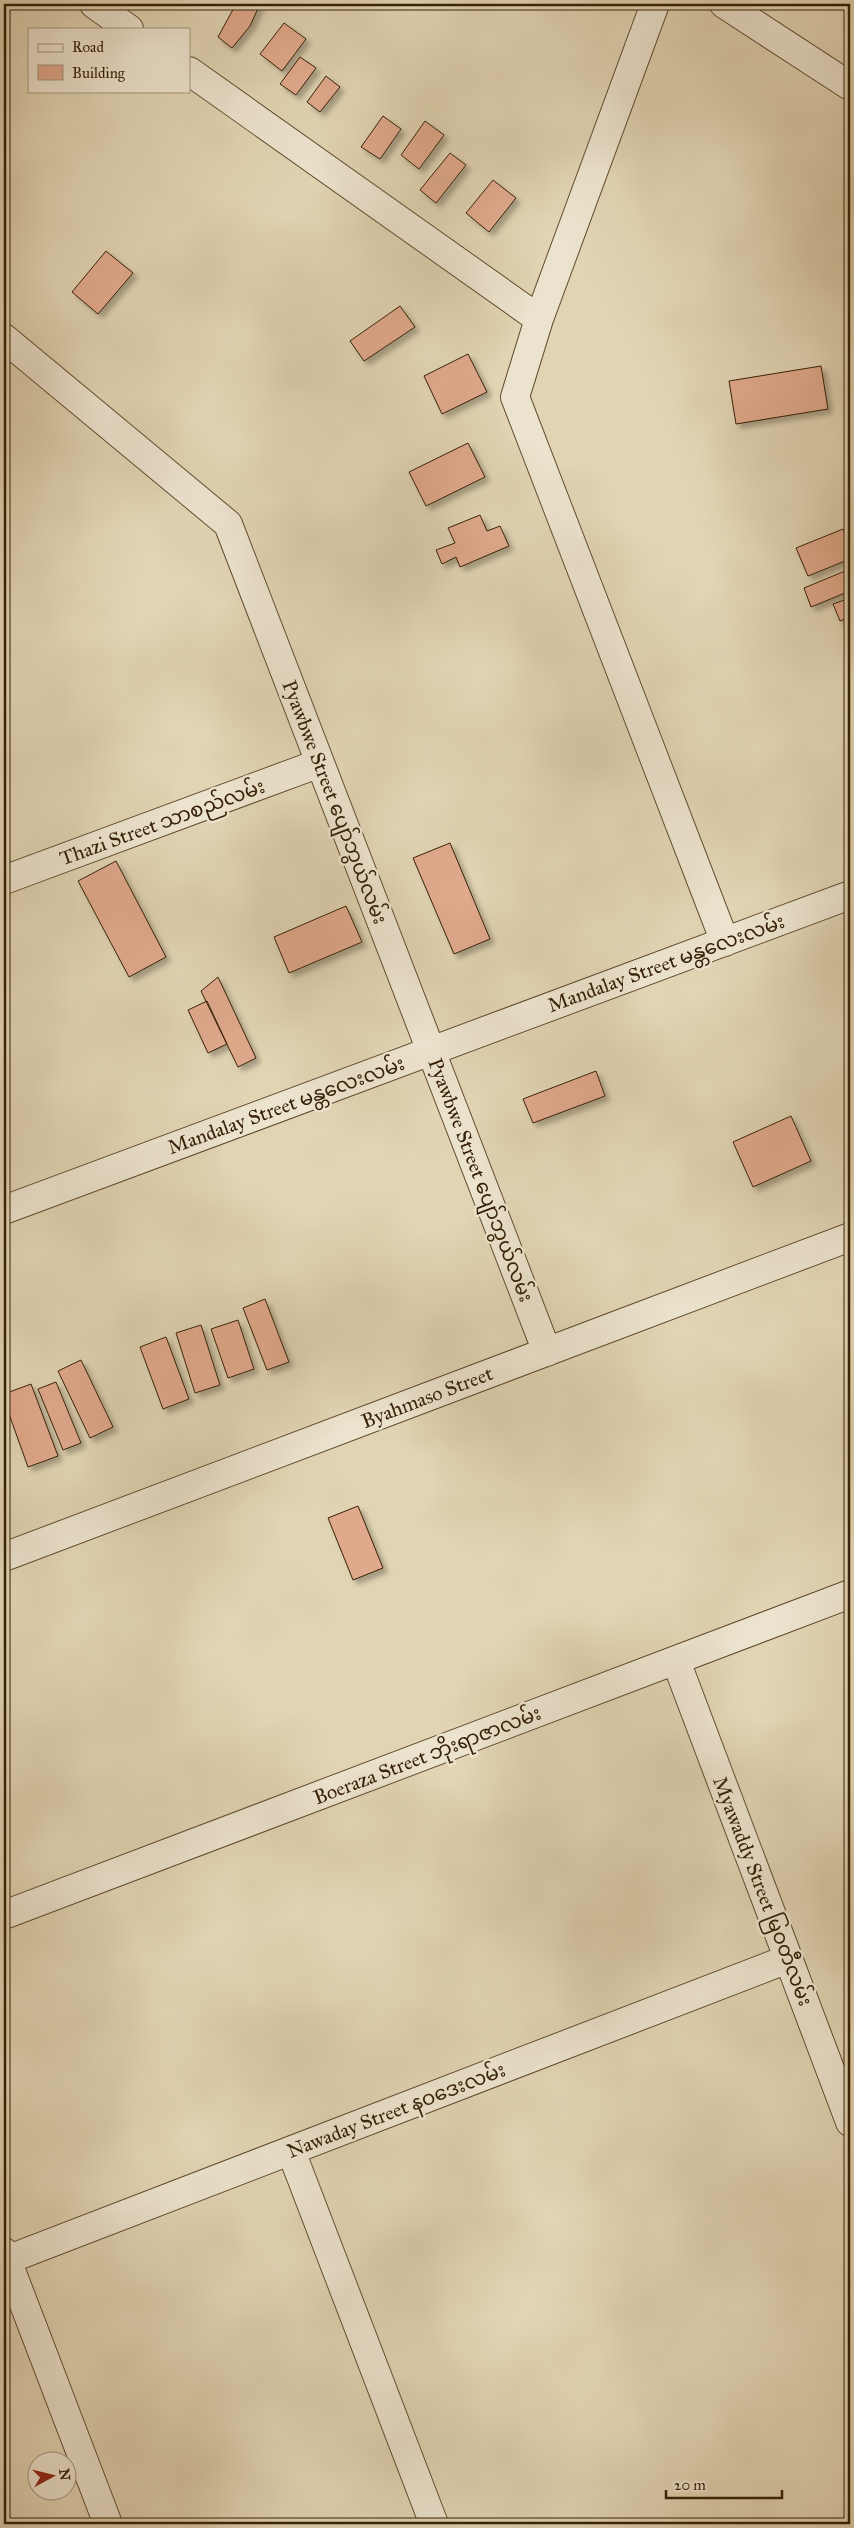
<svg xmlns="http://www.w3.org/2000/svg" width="854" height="2528" font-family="'IM FELL Great Primer','Noto Sans Myanmar',serif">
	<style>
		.building { fill: #e0a98c; stroke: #362106; filter: url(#shadow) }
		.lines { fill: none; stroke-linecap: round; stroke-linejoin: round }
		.minor-casing { stroke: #614e31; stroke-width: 30 }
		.minor { stroke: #ece3ce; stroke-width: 28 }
		.labels { text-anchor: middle; stroke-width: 5; stroke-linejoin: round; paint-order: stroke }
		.street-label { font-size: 20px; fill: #362106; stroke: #ece3ce }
	</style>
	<defs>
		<filter id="shadow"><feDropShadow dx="4.5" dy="4.5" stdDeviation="2.5" flood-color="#0004"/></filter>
	</defs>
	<rect width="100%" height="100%" fill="#e1d4b3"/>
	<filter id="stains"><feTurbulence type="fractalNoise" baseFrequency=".004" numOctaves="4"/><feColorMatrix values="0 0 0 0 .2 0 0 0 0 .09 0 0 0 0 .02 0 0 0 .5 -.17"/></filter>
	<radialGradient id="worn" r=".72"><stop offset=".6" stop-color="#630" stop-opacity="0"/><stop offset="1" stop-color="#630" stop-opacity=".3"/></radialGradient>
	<path class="building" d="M236 4H260L250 26 232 48 218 37Z
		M284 23 306 39 282 71 260 54Z
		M300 57 316 68 296 95 280 84Z
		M326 76 340 87 320 112 307 102Z
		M383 116 401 129 380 159 361 147Z
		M425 121 444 135 419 169 401 155Z
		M450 153 466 165 436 203 420 190Z
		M493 180 516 198 489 232 466 213Z
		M106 251 133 273 98 314 72 292Z
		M400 306 415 327 364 361 350 341Z
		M468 354 487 392 442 414 424 376Z
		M821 366 828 409 736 424 729 381Z
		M468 443 485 477 426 506 409 472Z
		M480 515 487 531 500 526 509 546 460 567 456 557 442 564 436 550 455 543 448 528Z
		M843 529 850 549V559L808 576 796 548Z
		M850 569V591L811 607 804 588Z
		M850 598V617L840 621 833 604Z
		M450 843 490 939 454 954 413 858Z
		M116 861 166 957 129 977 78 881Z
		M346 906 362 942 289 973 274 937Z
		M218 977 256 1058 238 1067 201 991Z
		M207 1001 227 1044 208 1053 188 1010Z
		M596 1071 605 1096 533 1123 523 1099Z
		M791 1116 811 1161 753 1187 733 1142Z
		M265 1299 289 1362 267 1370 243 1308Z
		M238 1320 254 1369 228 1378 211 1329Z
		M201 1325 220 1385 195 1393 176 1333Z
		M166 1337 189 1399 163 1409 140 1347Z
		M81 1360 113 1427 90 1438 58 1371Z
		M56 1382 81 1443 63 1450 38 1389Z
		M31 1384 58 1456 28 1467 4 1400V1394Z
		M358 1506 383 1568 353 1580 328 1518Z"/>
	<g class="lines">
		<defs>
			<path id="minor" d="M94 4 129 29
				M655 4 539 319 515 397 725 942
				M724 4 850 86
				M189 71 539 319
				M4 338 228 524 547 1352
				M4 880 320 763
				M4 1210 850 895
				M4 1557 850 1237
				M676 1661 850 2122
				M4 1915 850 1594
				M291 2151 434 2524
				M4 2252 108 2524
				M4 2261 788 1959"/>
		</defs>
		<use href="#minor" class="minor-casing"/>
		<use href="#minor" class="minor"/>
	</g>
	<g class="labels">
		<g class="street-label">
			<text transform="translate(335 802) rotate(69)" y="7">Pyawbwe Street ပျော်ဘွယ်လမ်း</text>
			<text transform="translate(162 822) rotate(-20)" y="7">Thazi Street သာစည်လမ်း</text>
			<text transform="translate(666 963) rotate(-20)" y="7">Mandalay Street မန္တလေးလမ်း</text>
			<text transform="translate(286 1105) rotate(-20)" y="7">Mandalay Street မန္တလေးလမ်း</text>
			<text transform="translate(481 1180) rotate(69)" y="7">Pyawbwe Street ပျော်ဘွယ်လမ်း</text>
			<text transform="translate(427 1397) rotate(-21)" y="7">Byahmaso Street</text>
			<text transform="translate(427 1755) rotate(-21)" y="7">Boeraza Street ဘိုးရာဇာလမ်း</text>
			<text transform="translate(763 1891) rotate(69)" y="7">Myawaddy Street မြဝတီလမ်း</text>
			<text transform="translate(396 2110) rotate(-21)" y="7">Nawaday Street နဝဒေးလမ်း</text>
		</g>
	</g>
	<rect width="854" height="2528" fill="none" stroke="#e1d4b3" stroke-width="20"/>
	<rect x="5" y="5" width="844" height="2518" fill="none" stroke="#362106" stroke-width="2.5"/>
	<rect x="10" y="10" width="834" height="2508" fill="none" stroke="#362106"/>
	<rect x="28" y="28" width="162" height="65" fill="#ece3ce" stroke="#a3957e"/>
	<rect x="38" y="44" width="25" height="8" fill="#ece3ce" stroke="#a3957e"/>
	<text x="72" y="52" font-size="15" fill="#362106">Road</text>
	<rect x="38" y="65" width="25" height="15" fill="#e0a98c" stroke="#a3957e"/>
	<text x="72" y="78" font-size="15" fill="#362106">Building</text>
	<g transform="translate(52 2476) rotate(83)"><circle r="24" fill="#ece3ce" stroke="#a3957e"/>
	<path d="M0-4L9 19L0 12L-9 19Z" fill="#8f2418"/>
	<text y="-8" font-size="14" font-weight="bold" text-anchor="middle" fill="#362106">N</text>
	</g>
	<path d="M666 2490v8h116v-8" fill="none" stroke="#362106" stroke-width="2.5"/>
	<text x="674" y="2490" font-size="15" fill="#362106" stroke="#ece3ce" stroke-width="4" paint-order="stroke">20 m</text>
	<rect width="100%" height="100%" filter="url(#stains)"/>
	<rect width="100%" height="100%" fill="url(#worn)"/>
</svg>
